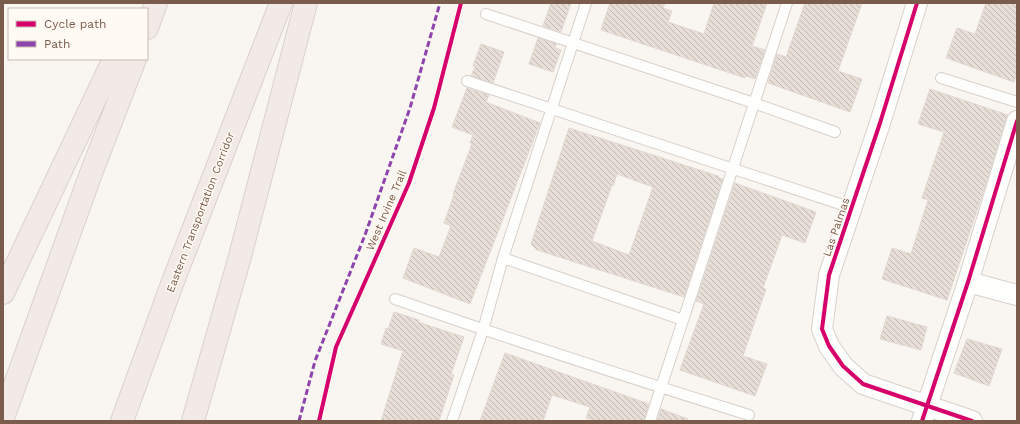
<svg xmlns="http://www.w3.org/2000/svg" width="1020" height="424" font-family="'Work Sans',sans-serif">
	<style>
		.building { fill: url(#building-back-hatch); stroke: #e2d8d2; fill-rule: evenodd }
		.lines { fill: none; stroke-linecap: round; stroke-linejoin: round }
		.lane-casing { stroke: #d7d1cb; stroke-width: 12 }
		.street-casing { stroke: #d7d1cb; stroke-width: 22 }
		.highway-casing { stroke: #dad1cc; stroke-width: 24 }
		.lane { stroke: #fefefd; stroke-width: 10 }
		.street { stroke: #fefefd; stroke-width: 20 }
		.highway { stroke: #f2eae7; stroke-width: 22 }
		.quiet { stroke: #8e44ad; stroke-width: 3; stroke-dasharray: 6 3; stroke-linecap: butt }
		.cycleway-casing { stroke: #fffaf3; stroke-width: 6 }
		.cycleway { stroke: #d6006c; stroke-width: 4 }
		.labels { text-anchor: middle; stroke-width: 3; stroke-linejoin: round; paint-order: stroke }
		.street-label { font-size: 11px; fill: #7a5c4d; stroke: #fffaf3 }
	</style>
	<defs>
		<pattern id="building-back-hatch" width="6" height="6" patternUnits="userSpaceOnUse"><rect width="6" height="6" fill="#e6ded7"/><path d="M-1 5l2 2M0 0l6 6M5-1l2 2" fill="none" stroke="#bfb7b1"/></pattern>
	</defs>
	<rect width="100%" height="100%" fill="#f9f5f0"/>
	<path class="building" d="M551 3H571L561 32 543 26Z
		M610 3H665L663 8 672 11 668 22 704 34 714 3H767L752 46 765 50 755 79 746 76 745 78 601 30Z
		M805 3H862L838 71 862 79 850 112 768 83 777 54 786 57Z
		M986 3H1017V72L1014 82 946 58 957 28 975 34Z
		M538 38 556 44 555 48 561 50 553 72 529 64Z
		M481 44 504 52 493 83 471 76 475 67 473 66Z
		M467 88 489 95 486 102 540 123 470 304 403 278 414 248 439 257 451 226 444 223 454 195 453 194 472 144 470 143 473 135 452 127Z
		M930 89 1008 115 1006 118 988 178 947 300 882 279 892 248 911 254 928 200 922 198 944 132 918 124Z
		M569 128 718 176V177L723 179 684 297 537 250 531 244ZM617 174 653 187 629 255 592 241 612 185 613 186Z
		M735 183 816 212 805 243 782 235 763 288 766 289 743 356 767 364 755 396 680 370 704 304 696 301Z
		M394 312 419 320 418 322 464 337 451 374 454 375 439 421H381L403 351 381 344 386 328 388 329Z
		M887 316 927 327 921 350 880 339Z
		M967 339 1002 349 989 386 954 373Z
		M505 353 649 404 644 421H596L586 418 590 407 552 395 543 421H480Z
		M661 409 688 419V421H657Z"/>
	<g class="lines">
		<defs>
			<path id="lane" d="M486 14 754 103 835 132
				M941 78 1017 102
				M467 81 852 208
				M503 258 683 320
				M395 299C512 340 630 378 749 415
				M452 421 483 330 503 258 586 3
				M650 421 787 3"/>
			<path id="street" d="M917 3 880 123 829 275 822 329 829 346 843 366 863 384 972 421
				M968 282 1017 295
				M922 421 968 282 1017 121"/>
			<path id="highway" d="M147 28 156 3
				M3 293 114 59
				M3 418 90 176 135 59
				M122 421 172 284 281 3
				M193 421 239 260 306 3"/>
		</defs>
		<use href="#lane" class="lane-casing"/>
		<use href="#street" class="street-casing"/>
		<use href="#highway" class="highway-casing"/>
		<use href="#lane" class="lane"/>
		<use href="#street" class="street"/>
		<use href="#highway" class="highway"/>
		<path class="quiet" d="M299 421 315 361 365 235 410 108 440 3"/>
		<defs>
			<path id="cycleway" d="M917 3 880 123 829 275 822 329 829 346 843 366 863 384 972 421
				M319 421 336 347 409 183 434 108 461 3
				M922 421 968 282 1017 121"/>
		</defs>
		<use href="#cycleway" class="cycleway-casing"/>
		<use href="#cycleway" class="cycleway"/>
	</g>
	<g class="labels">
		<g class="street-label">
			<text transform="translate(386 210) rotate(-67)" y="4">West Irvine Trail</text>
			<text transform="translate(200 212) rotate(-69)" y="4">Eastern Transportation Corridor</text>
			<text transform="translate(836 227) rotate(-71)" y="4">Las Palmas</text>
		</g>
	</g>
	<rect width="1020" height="424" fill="none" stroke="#7a5c4d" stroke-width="8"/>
	<rect x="8" y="8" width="140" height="52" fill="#fffaf3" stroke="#cabbb1"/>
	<rect x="16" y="21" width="20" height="6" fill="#d6006c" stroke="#cabbb1"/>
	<text x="44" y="28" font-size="12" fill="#7a5c4d">Cycle path</text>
	<rect x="16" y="41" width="20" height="6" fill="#8e44ad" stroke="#cabbb1"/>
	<text x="44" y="48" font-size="12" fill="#7a5c4d">Path</text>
</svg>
